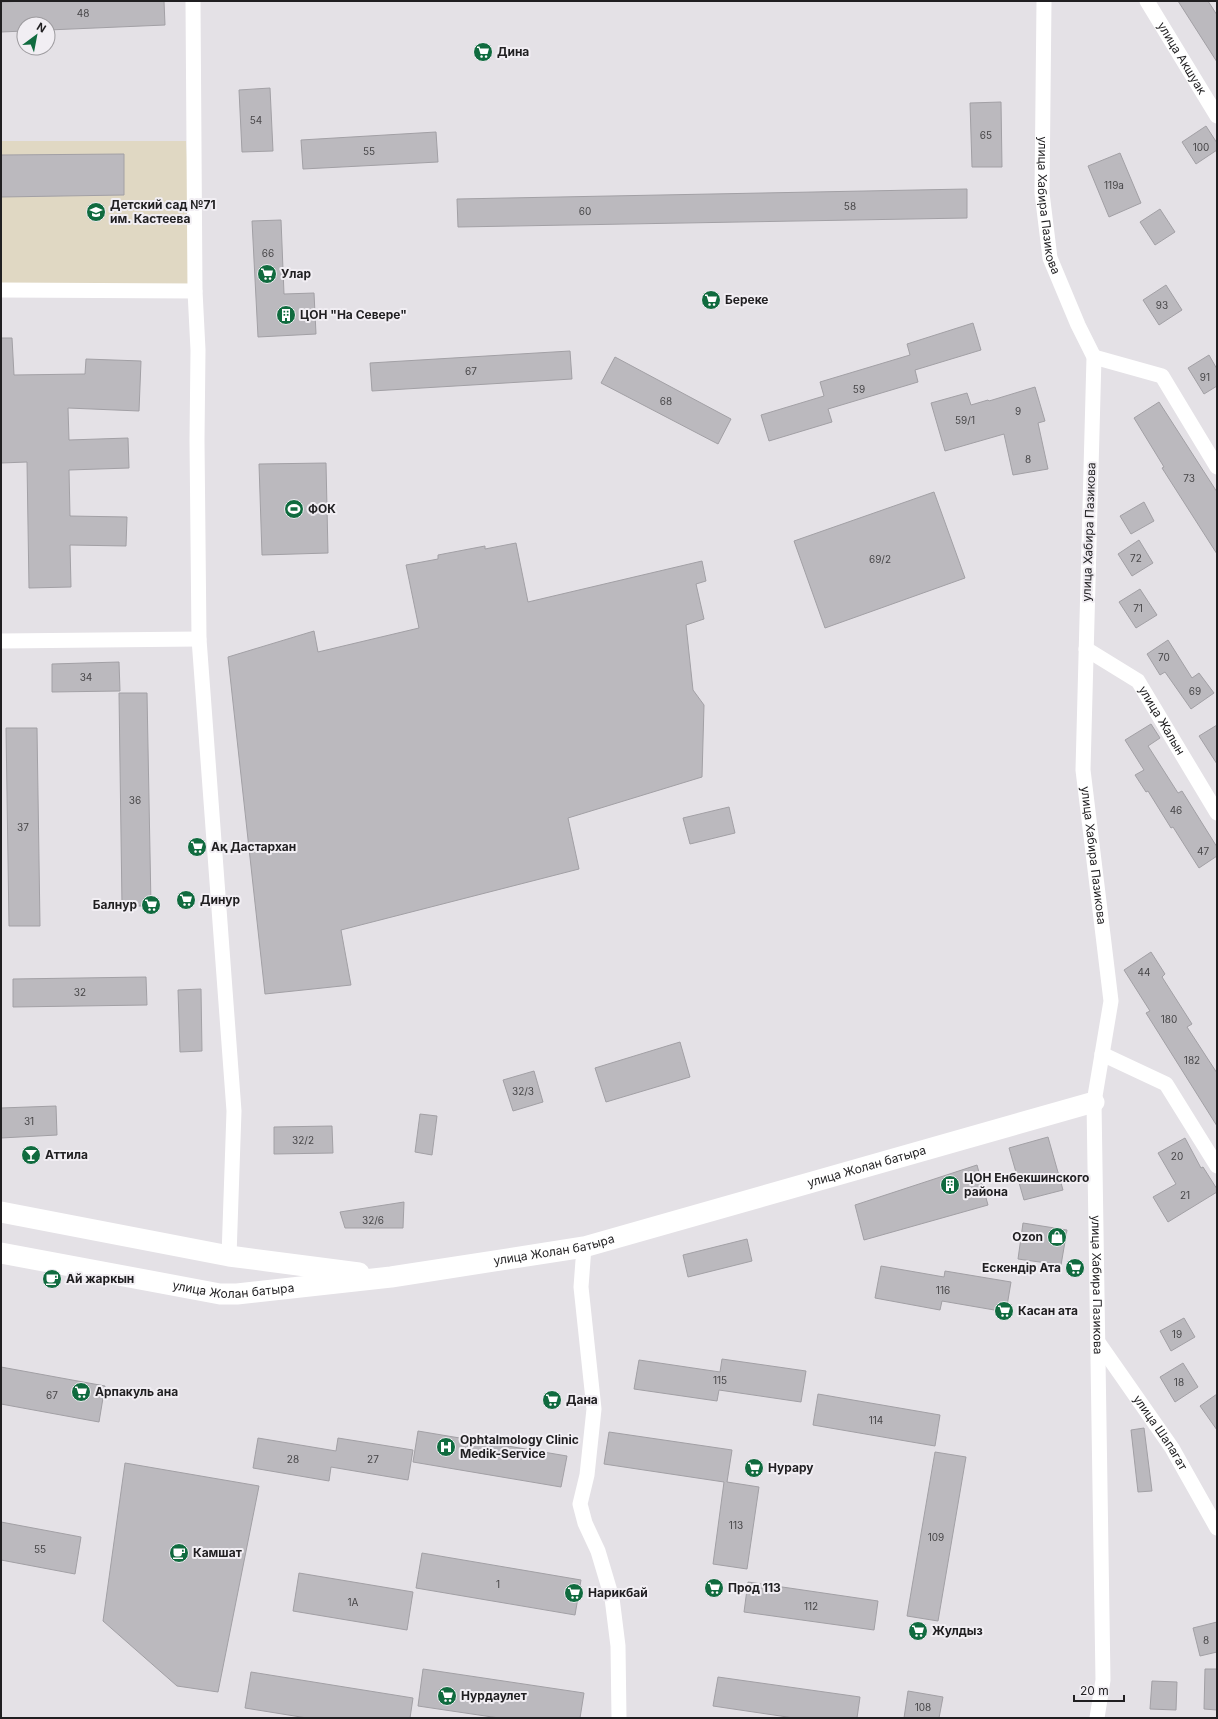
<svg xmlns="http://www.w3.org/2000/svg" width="1218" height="1719" font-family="Inter,sans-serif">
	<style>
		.education { fill: #e0d8c3 }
		.building { fill: #bbb9be; stroke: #a2a0a5 }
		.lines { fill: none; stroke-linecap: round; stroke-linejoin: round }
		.street { stroke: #fff; stroke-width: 15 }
		.secondary { stroke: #fff; stroke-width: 21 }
		.labels { text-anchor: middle; stroke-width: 4; stroke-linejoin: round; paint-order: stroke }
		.number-label { font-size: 10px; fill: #474648 }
		.poi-label { font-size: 12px; font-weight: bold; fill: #201f21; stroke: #f1eef3; text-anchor: start }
		.street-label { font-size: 12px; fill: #201f21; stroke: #f1eef3 }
	</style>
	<rect width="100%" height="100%" fill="#e4e1e6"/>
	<path class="education" d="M1 141H186L195 285 1 284Z"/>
	<path class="building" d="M28 1H164L165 25 48 30V24H24V31L1 32V2Z
		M1178 1H1208L1217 15V62Z
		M270 88 273 151 242 152 239 90Z
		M1001 102 1002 167H972L970 103Z
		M1206 126 1217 143V150L1196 164 1182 142Z
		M436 132 438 162 303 169 301 140Z
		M1120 153 1141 203 1109 217 1088 166Z
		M124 154V195L1 197V155Z
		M967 189V218L458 227 457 199Z
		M1160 209 1175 232 1155 245 1140 222Z
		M281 220 284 294 314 293 316 334 258 337 252 221Z
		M1166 285 1182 310 1159 325 1143 300Z
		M973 323 981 350 915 370 918 382 828 409 832 422 769 441 761 415 824 396 820 382 910 355 907 344Z
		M1 338H12L14 375 85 374 86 359 141 361 139 411 68 408 69 440 128 438 129 468 69 470 70 516 127 517 126 546 70 545 71 587 29 588 27 462 1 463Z
		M570 351 572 379 372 391 370 363Z
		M1209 355 1217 369V386L1204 394 1188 368Z
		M615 357 731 419 718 444 601 383Z
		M1035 387 1045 421 1038 423 1048 469 1013 475 1004 434 945 451 931 403 967 393 971 405 988 400 989 401Z
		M1159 402 1217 492V554L1162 468 1164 467 1134 418Z
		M326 463 328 553 262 555 259 464Z
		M934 492 965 578 825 628 794 541Z
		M1144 502 1154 521 1131 534 1120 516Z
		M1139 540 1153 563 1132 576 1118 554Z
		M516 543 528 602 702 561 706 581 696 584 704 619 686 625 693 690 704 705 702 777 568 818 579 869 341 930 351 985 265 994 228 657 314 631 318 652 419 628 406 565 438 559V555L485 546V549Z
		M1140 589 1157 615 1136 628 1119 602Z
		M1168 640 1192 678 1199 673 1214 693 1191 709 1165 672 1160 675 1147 654Z
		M119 662 120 691 52 692V664Z
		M119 693H147L151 906H122Z
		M1151 724 1160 738 1148 746 1178 793 1182 791 1217 847V856L1199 868 1173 827 1171 828 1148 791 1146 792 1135 775 1144 770 1125 740Z
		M1217 725V764L1199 736Z
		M6 728H37L40 926H9Z
		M729 807 735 833 690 844 683 818Z
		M1151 952 1165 974 1162 977 1192 1024 1187 1027 1217 1073V1126L1146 1013 1150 1011 1124 970Z
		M146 977 147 1005 13 1007V979Z
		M201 989 202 1051 180 1052 178 990Z
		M680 1042 690 1077 606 1102 595 1068Z
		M534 1071 543 1102 513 1111 503 1080Z
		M56 1106 57 1135 1 1138V1108Z
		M420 1114 437 1116 432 1155 415 1152Z
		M332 1126 333 1153 274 1154V1127Z
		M1048 1137 1063 1190 1024 1200 1009 1148Z
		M1185 1138 1201 1168 1203 1167 1217 1189V1192L1168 1222 1153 1197 1176 1184 1158 1153Z
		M977 1165 988 1205 864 1240 855 1205Z
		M404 1202 403 1228H345L340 1212Z
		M1023 1223 1067 1230 1061 1265 1018 1259Z
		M747 1239 752 1261 688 1277 683 1255Z
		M881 1266 944 1277 945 1271 1011 1282 1006 1312 942 1301 940 1310 875 1298Z
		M1184 1318 1195 1337 1171 1351 1160 1331Z
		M722 1359 806 1371 801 1402 719 1390 717 1401 634 1389 639 1360 720 1372Z
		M1183 1363 1198 1387 1175 1402 1160 1377Z
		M1 1367 105 1386 99 1422 1 1404Z
		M818 1394 940 1415 935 1446 813 1425Z
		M1217 1394V1430L1200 1406Z
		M1144 1428 1152 1491 1138 1492 1131 1430Z
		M418 1431 567 1456 561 1487 413 1462Z
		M609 1432 732 1450 727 1482 759 1487 747 1569 713 1564 724 1482 604 1464Z
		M258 1438 336 1451 338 1438 413 1450 408 1480 331 1467 329 1481 253 1468Z
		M935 1452 966 1457 938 1621 907 1616Z
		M125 1463 259 1486 218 1692 177 1686 103 1621Z
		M1 1522 81 1537 75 1574 1 1560Z
		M422 1553 581 1580 575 1615 416 1588Z
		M299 1573 413 1592 407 1630 293 1611Z
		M748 1582 878 1601 874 1630 744 1612Z
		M1217 1622V1652L1200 1656 1193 1628Z
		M423 1669 584 1693 580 1718H499L418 1706Z
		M1205 1669H1217V1710L1204 1709Z
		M251 1672 413 1698 410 1718H307L245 1708Z
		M718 1677 860 1697 857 1718H794L713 1706Z
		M1152 1681 1177 1682 1176 1710 1150 1709Z
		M908 1691 943 1697 939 1718H904Z"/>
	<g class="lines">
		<g class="street">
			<path d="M193 1 195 291 198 350 197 440 199 639 234 1111 229 1256"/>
			<path id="s1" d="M1044 1 1042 193 1050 258 1078 325 1094 357 1083 770 1111 1001 1094 1102 1103 1680 1097 1718"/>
			<path id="s2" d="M1147 1 1217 116"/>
			<path d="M1 290 195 291"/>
			<path d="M1094 357 1162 376 1217 467"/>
			<path d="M1 641 199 639"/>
			<path id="s3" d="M1086 649 1138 681 1217 813"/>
			<path d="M1102 1054 1166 1084 1217 1166"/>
			<path d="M584 1247 581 1287 594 1409 587 1475 580 1504 585 1523 598 1551 612 1598 618 1646 619 1718"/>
			<path id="s4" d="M1098 1342 1172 1448 1217 1528"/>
		</g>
		<g class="secondary">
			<path d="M1 1212 229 1256 359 1273"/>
			<path id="s5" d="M1 1253 220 1294H237L391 1277 584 1247 1094 1102"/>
		</g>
	</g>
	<defs>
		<symbol id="supermarket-disc" viewBox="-11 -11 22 22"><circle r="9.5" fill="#106b3f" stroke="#f1eef3"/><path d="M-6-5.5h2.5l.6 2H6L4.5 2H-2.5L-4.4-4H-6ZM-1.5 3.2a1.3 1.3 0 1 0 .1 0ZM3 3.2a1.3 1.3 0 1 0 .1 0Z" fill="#fff"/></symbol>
		<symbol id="school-disc" viewBox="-11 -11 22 22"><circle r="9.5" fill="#106b3f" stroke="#f1eef3"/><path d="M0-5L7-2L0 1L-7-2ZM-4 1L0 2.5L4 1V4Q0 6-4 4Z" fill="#fff"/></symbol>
		<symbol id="building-disc" viewBox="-11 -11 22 22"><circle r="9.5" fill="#106b3f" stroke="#f1eef3"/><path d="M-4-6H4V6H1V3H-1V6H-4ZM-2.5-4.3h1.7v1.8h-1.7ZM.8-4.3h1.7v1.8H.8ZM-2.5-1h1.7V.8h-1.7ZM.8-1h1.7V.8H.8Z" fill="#fff"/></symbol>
		<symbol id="stadium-disc" viewBox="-11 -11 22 22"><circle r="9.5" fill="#106b3f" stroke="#f1eef3"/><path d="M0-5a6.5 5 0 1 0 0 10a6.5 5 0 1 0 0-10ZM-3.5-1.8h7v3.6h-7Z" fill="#fff"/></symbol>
		<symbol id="bar-disc" viewBox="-11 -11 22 22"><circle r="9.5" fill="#106b3f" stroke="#f1eef3"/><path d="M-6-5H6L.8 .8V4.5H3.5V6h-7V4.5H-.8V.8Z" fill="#fff"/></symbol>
		<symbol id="shop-disc" viewBox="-11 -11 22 22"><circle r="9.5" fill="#106b3f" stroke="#f1eef3"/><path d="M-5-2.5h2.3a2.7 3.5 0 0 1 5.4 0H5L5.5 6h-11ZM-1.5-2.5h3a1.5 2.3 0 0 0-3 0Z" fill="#fff"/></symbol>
		<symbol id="cafe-disc" viewBox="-11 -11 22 22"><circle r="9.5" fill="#106b3f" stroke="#f1eef3"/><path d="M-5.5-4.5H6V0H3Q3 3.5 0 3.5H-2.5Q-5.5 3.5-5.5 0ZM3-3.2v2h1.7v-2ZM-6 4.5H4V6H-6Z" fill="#fff"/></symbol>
		<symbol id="hospital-disc" viewBox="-11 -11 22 22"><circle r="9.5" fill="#106b3f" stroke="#f1eef3"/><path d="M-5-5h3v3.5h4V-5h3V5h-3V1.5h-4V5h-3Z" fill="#fff"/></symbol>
	</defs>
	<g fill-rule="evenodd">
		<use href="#supermarket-disc" x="472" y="41" width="22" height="22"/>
		<use href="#school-disc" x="85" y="201" width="22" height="22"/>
		<use href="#supermarket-disc" x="256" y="263" width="22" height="22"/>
		<use href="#supermarket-disc" x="700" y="289" width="22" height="22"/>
		<use href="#building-disc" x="275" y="304" width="22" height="22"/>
		<use href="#stadium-disc" x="283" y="498" width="22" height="22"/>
		<use href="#supermarket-disc" x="186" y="836" width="22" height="22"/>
		<use href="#supermarket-disc" x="175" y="889" width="22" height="22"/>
		<use href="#supermarket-disc" x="140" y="894" width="22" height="22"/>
		<use href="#bar-disc" x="20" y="1144" width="22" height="22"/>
		<use href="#building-disc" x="939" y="1174" width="22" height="22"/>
		<use href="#shop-disc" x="1046" y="1226" width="22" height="22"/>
		<use href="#supermarket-disc" x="1064" y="1257" width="22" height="22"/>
		<use href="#cafe-disc" x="41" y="1268" width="22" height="22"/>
		<use href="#supermarket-disc" x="993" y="1300" width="22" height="22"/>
		<use href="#supermarket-disc" x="70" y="1381" width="22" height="22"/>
		<use href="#supermarket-disc" x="541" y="1389" width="22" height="22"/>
		<use href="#hospital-disc" x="435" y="1436" width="22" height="22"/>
		<use href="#supermarket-disc" x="743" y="1457" width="22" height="22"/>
		<use href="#cafe-disc" x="168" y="1542" width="22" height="22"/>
		<use href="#supermarket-disc" x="703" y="1577" width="22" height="22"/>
		<use href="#supermarket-disc" x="563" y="1582" width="22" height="22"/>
		<use href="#supermarket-disc" x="907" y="1620" width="22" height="22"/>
		<use href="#supermarket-disc" x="436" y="1685" width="22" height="22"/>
	</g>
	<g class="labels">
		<g class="number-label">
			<text x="83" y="17">48</text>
			<text x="256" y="124">54</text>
			<text x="986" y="139">65</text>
			<text x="1201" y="151">100</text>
			<text x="369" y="155">55</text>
			<text x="1114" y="189">119а</text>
			<text x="850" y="210">58</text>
			<text x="585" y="215">60</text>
			<text x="268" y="257">66</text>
			<text x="1162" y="309">93</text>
			<text x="471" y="375">67</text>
			<text x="1205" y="381">91</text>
			<text x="859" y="393">59</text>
			<text x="666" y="405">68</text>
			<text x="1018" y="415">9</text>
			<text x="965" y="424">59/1</text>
			<text x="1028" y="463">8</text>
			<text x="1189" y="482">73</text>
			<text x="1136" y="562">72</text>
			<text x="880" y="563">69/2</text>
			<text x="1138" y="612">71</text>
			<text x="1164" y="661">70</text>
			<text x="86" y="681">34</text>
			<text x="1195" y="695">69</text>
			<text x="135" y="804">36</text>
			<text x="1176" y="814">46</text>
			<text x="23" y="831">37</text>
			<text x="1203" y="855">47</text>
			<text x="1144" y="976">44</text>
			<text x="80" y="996">32</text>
			<text x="1169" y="1023">180</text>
			<text x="1192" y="1064">182</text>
			<text x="523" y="1095">32/3</text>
			<text x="29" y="1125">31</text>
			<text x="303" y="1144">32/2</text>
			<text x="1177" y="1160">20</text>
			<text x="1185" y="1199">21</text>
			<text x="373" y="1224">32/6</text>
			<text x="943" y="1294">116</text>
			<text x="1177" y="1338">19</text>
			<text x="720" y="1384">115</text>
			<text x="1179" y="1386">18</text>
			<text x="52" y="1399">67</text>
			<text x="876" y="1424">114</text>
			<text x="293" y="1463">28</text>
			<text x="373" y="1463">27</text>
			<text x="736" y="1529">113</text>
			<text x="936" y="1541">109</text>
			<text x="40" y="1553">55</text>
			<text x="498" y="1588">1</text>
			<text x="353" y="1606">1А</text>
			<text x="811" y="1610">112</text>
			<text x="1206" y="1644">8</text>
			<text x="923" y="1711">108</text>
		</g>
		<g class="poi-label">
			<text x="497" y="56">Дина</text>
			<text x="110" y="209">Детский сад №71<tspan x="110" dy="14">им. Кастеева</tspan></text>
			<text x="281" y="278">Улар</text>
			<text x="725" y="304">Береке</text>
			<text x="300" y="319">ЦОН "На Севере"</text>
			<text x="308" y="513">ФОК</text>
			<text x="211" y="851">Ақ Дастархан</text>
			<text x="200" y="904">Динур</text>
			<text x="137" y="909" text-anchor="end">Балнур</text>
			<text x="45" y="1159">Аттила</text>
			<text x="964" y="1182">ЦОН Енбекшинского<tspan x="964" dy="14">района</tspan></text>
			<text x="1043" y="1241" text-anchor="end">Ozon</text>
			<text x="1061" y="1272" text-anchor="end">Ескендір Ата</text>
			<text x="66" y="1283">Ай жаркын</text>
			<text x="1018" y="1315">Касан ата</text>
			<text x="95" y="1396">Арпакуль ана</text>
			<text x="566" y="1404">Дана</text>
			<text x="460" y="1444">Ophtalmology Clinic<tspan x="460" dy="14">Medik-Service</tspan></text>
			<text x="768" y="1472">Нурару</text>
			<text x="193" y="1557">Камшат</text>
			<text x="728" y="1592">Прод 113</text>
			<text x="588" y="1597">Нарикбай</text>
			<text x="932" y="1635">Жулдыз</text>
			<text x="461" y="1700">Нурдаулет</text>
		</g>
		<g class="street-label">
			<text dy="4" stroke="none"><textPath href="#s2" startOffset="67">улица Акшуак</textPath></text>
			<text dy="4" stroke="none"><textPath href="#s1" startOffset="205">улица Хабира Пазикова</textPath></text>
			<text transform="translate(1089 532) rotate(-88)" y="4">улица Хабира Пазикова</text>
			<text dy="4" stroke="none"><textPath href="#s3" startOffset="107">улица Жалын</textPath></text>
			<text dy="4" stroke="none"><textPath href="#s1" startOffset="865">улица Хабира Пазикова</textPath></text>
			<text dy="4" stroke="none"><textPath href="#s5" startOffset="884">улица Жолан батыра</textPath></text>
			<text dy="4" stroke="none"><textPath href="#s5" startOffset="560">улица Жолан батыра</textPath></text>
			<text dy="4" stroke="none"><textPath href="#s1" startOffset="1297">улица Хабира Пазикова</textPath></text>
			<text dy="4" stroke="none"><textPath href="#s5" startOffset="236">улица Жолан батыра</textPath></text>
			<text dy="4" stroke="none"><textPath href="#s4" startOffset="110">улица Шапагат</textPath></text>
		</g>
	</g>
	<rect width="1218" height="1719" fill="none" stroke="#201f21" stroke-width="4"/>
	<g transform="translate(36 36) rotate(32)"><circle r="19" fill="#f1eef3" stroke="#9d9b9f"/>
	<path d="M0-3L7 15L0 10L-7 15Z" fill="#106b3f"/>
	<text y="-6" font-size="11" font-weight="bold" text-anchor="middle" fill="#201f21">N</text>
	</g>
	<path d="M1074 1695v6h50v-6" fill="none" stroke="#201f21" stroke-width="2"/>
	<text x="1080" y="1695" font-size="12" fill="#201f21" stroke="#f1eef3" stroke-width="3" paint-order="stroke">20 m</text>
</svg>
